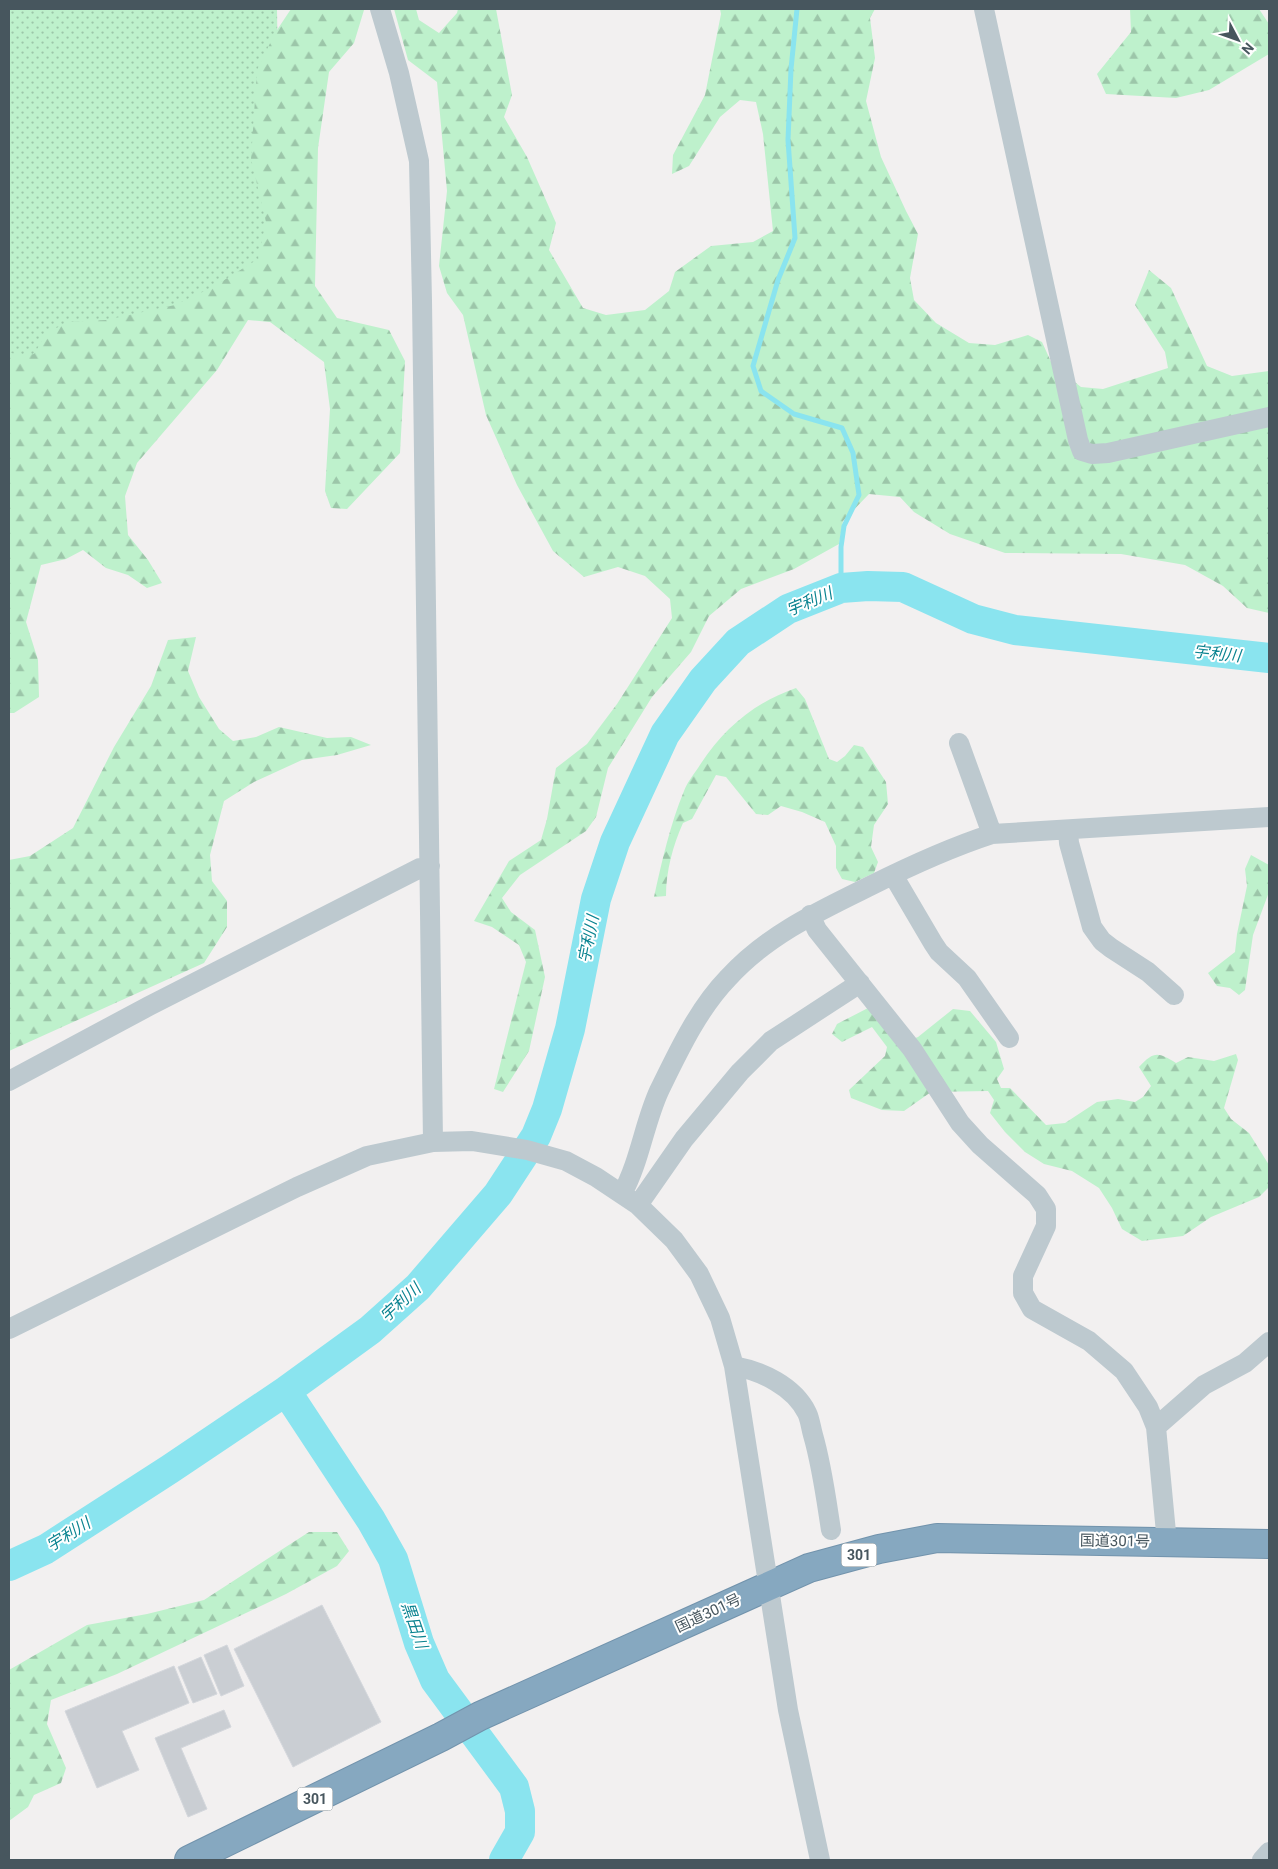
<svg xmlns="http://www.w3.org/2000/svg" width="1278" height="1869" font-family="Roboto,'Noto Sans JP',sans-serif">
	<style>
		.grass { fill: url(#grass-dots) }
		.forest { fill: url(#forest-firs) }
		.lines { fill: none; stroke-linecap: round; stroke-linejoin: round }
		.stream { stroke: #8ae4ef; stroke-width: 5 }
		.river { stroke: #8ae4ef; stroke-width: 30 }
		.building { fill: #caced3; stroke: #d4d7dc }
		.highway-casing { stroke: #7293ac; stroke-width: 30 }
		.minor { stroke: #bdc9cf; stroke-width: 20 }
		.highway { stroke: #86a8c0; stroke-width: 28 }
		.labels { text-anchor: middle; stroke-width: 4; stroke-linejoin: round; paint-order: stroke }
		.shield { fill: #fff; stroke: #7e898e; stroke-width: 1 }
		.shield-label { font-size: 14px; font-weight: bold; fill: #47565e }
		.street-label { font-size: 15px; fill: #47565e; stroke: #fff }
		.water-label { font-size: 16px; font-style: italic; fill: #0a8390; stroke: #fff }
	</style>
	<defs>
		<pattern id="grass-dots" width="8" height="8" patternUnits="userSpaceOnUse" patternTransform="scale(1.25)"><rect width="8" height="8" fill="#bef1cc"/><path d="M2 2h.1M6 6h.1" fill="none" stroke="#9cc6a9" stroke-width="1.8" stroke-linecap="round"/></pattern>
		<pattern id="forest-firs" width="22" height="20" patternUnits="userSpaceOnUse" patternTransform="scale(1.25)"><rect width="22" height="20" fill="#bef1cc"/><path d="M5 1l3.5 6h-7zM16 11l3.5 6h-7z" fill="#9cc6a9"/></pattern>
	</defs>
	<rect width="100%" height="100%" fill="#f2f0f0"/>
	<path class="grass" d="M9 9H277L280 223 268 262 9 390Z"/>
	<path class="forest" d="M291 9H363L364 10 354 43 329 72 318 148 315 286 337 318 389 330 405 361 400 453 347 509 331 508 325 491 330 409 324 362 270 322 248 320 217 370 137 463 125 496 128 535 148 560 162 583 147 588 128 575 106 568 83 550 66 559 41 565 26 622 38 660 39 697 14 713H9V352L19 356 34 354 46 334 67 322 106 320 175 305 213 287 258 259 266 222 251 159 257 70 275 33Z
		M394 9H416L419 20 439 33 457 13 458 9H496L512 95 504 117 527 157 556 223 549 250 583 308 606 315 645 310 669 291 675 272 711 246 753 242 773 231 763 134 756 102 740 100 720 117 689 166 672 174 673 155 705 95 721 14 720 9H875L870 18 875 58 866 101 881 157 906 211 918 234 910 278 914 300 936 323 969 343 995 345 1028 335 1042 342 1052 364 1081 387 1103 389 1168 368 1165 352 1135 305 1149 270 1171 288 1207 366 1232 376 1269 371V613L1247 608 1223 586 1185 565 1121 554 1005 553 950 534 914 512 900 497 869 494 843 521 839 544 794 569 741 589 709 616 691 652 652 697 608 768 596 817 586 831 520 875 502 898 511 912 535 930 545 977 529 1051 503 1092 494 1089 526 962 519 945 492 927 474 921 509 861 541 840 547 819 556 768 587 744 617 704 672 618 670 599 645 576 618 567 584 577 553 551 517 485 486 415 463 315 447 293 439 266 447 191 437 82 408 60Z
		M1130 9H1259L1269 24V54L1209 90 1176 98 1106 94 1097 74 1131 32Z
		M196 637 188 671 199 697 219 729 233 741 256 737 279 727 327 738 351 737 371 745 337 755 302 760 254 782 224 801 210 855 212 881 227 901V927L204 963 9 1051V860L30 856 73 828 114 747 151 686 168 640Z
		M796 688 805 699 829 759 837 762 845 756 854 745 863 747 886 782 888 804 874 825 871 847 878 862 874 873 855 882 842 879 836 868V846L825 822 802 812 781 806 768 815 756 814 726 777 716 775 692 819 683 823C673 845 666 871 666 896L654 897C662 861 670 825 684 791 687 783 693 775 698 768 722 730 753 703 796 688Z
		M1251 855 1269 865V892L1253 935 1245 990 1239 995 1230 988 1217 986 1208 973 1235 952 1237 934 1247 886 1245 869Z
		M868 1008 902 1043 918 1037 953 1009 970 1011 996 1042 1004 1069 997 1079 1001 1088H1010L1046 1125 1065 1123 1097 1102 1118 1099 1135 1102 1143 1097 1151 1086 1139 1067C1154 1051 1158 1052 1176 1063L1188 1057 1214 1061 1236 1054 1238 1060 1224 1108 1231 1119 1249 1133 1269 1165V1187L1259 1197 1211 1217 1183 1236 1142 1241 1122 1229 1112 1208 1099 1188 1072 1171 1044 1164 1025 1152 1005 1132 990 1113 994 1100 988 1091 931 1092 904 1111 882 1110 851 1098 849 1090 885 1056 887 1047 872 1027 842 1042 832 1034 837 1024Z
		M309 1532H337L349 1551 337 1566 286 1594 117 1674 51 1700 47 1724 66 1768 61 1783 34 1795 28 1807 9 1821V1670L87 1625 147 1614 204 1600Z"/>
	<g class="lines">
		<path class="stream" d="M797 9 791 69 788 140 795 238 778 280 753 366 761 391 794 414 842 428 853 453 859 495 844 526 841 547V588"/>
		<path class="river" d="M286 1391 371 1520 393 1559 419 1643 435 1680 514 1787 520 1811V1832L504 1860
			M9 1566 46 1549 170 1469 286 1391 370 1330 418 1287 498 1194 536 1136 547 1109 570 1029 596 899 615 842 665 734 703 680 738 642 788 609 841 588 868 586 903 587 973 619 1015 630 1269 658"/>
	</g>
	<path class="building" d="M322 1605 381 1722 293 1767 234 1649Z
		M227 1645 244 1686 221 1696 204 1655Z
		M201 1657 217 1694 193 1703 178 1667Z
		M174 1666 189 1703 122 1731 139 1770 97 1788 65 1711Z
		M224 1710 231 1727 181 1748 207 1809 188 1817 155 1738Z"/>
	<g class="lines">
		<defs>
			<path id="highway" d="M189 1860 441 1737 480 1716 809 1568 879 1549 937 1538 1269 1544"/>
		</defs>
		<use href="#highway" class="highway-casing"/>
		<path class="minor" d="M380 9 399 73 419 161 422 301 433 1142
			M984 9 1078 440 1082 451 1092 454 1108 453 1269 417
			M959 743 992 834
			M1068 830 1069 843 1092 927 1102 941 1111 948 1148 972 1174 995
			M893 875 933 943 939 952 967 978 1009 1038
			M810 915 817 930 912 1049 960 1123 980 1145 1037 1195 1046 1209V1226L1023 1276V1293L1032 1309 1089 1341 1124 1371 1148 1407 1156 1427 1167 1543
			M9 1081 149 1006 420 868 430 866
			M622 1194C640 1161 644 1124 659 1091 678 1052 698 1009 728 978 767 935 819 911 870 886 910 866 949 848 992 834L1269 817
			M638 1205 684 1139 740 1072 771 1041 860 983
			M9 1329 297 1187 367 1156 433 1142 472 1141 527 1150 566 1161 596 1177 638 1205 674 1240 699 1274 720 1318 734 1366 788 1710 820 1860
			M734 1366C761 1371 794 1386 807 1413 810 1419 811 1428 813 1435 822 1466 826 1498 831 1530
			M1156 1427 1204 1385 1245 1363 1269 1342
			M1262 1860 1269 1852"/>
		<use href="#highway" class="highway"/>
	</g>
	<g class="labels">
		<g class="shield">
			<rect x="841.5" y="1543.5" width="35" height="23" rx="4"/>
			<rect x="297.5" y="1787.5" width="35" height="23" rx="4"/>
		</g>
		<g class="shield-label">
			<text x="859" y="1560">301</text>
			<text x="315" y="1804">301</text>
		</g>
		<g class="street-label">
			<text transform="translate(1115 1541) rotate(1)" y="5">国道301号</text>
			<text transform="translate(708 1613) rotate(-25)" y="5">国道301号</text>
		</g>
		<g class="water-label">
			<text transform="translate(809 601) rotate(-23)" y="6">宇利川</text>
			<text transform="translate(1217 653) rotate(6)" y="6">宇利川</text>
			<text transform="translate(588 939) rotate(-79)" y="6">宇利川</text>
			<text transform="translate(400 1302) rotate(-43)" y="6">宇利川</text>
			<text transform="translate(68 1534) rotate(-32)" y="6">宇利川</text>
			<text transform="translate(415 1625) rotate(71)" y="6">黒田川</text>
		</g>
	</g>
	<rect width="1278" height="1869" fill="none" stroke="#47565e" stroke-width="20"/>
	<g transform="translate(1238 40) rotate(131)" stroke="#ffffff" stroke-width="4" paint-order="stroke">
	<path d="M0-4L9 19L0 12L-9 19Z" fill="#47565e"/>
	<text y="-8" font-size="14" font-weight="bold" text-anchor="middle" fill="#47565e">N</text>
	</g>
</svg>
